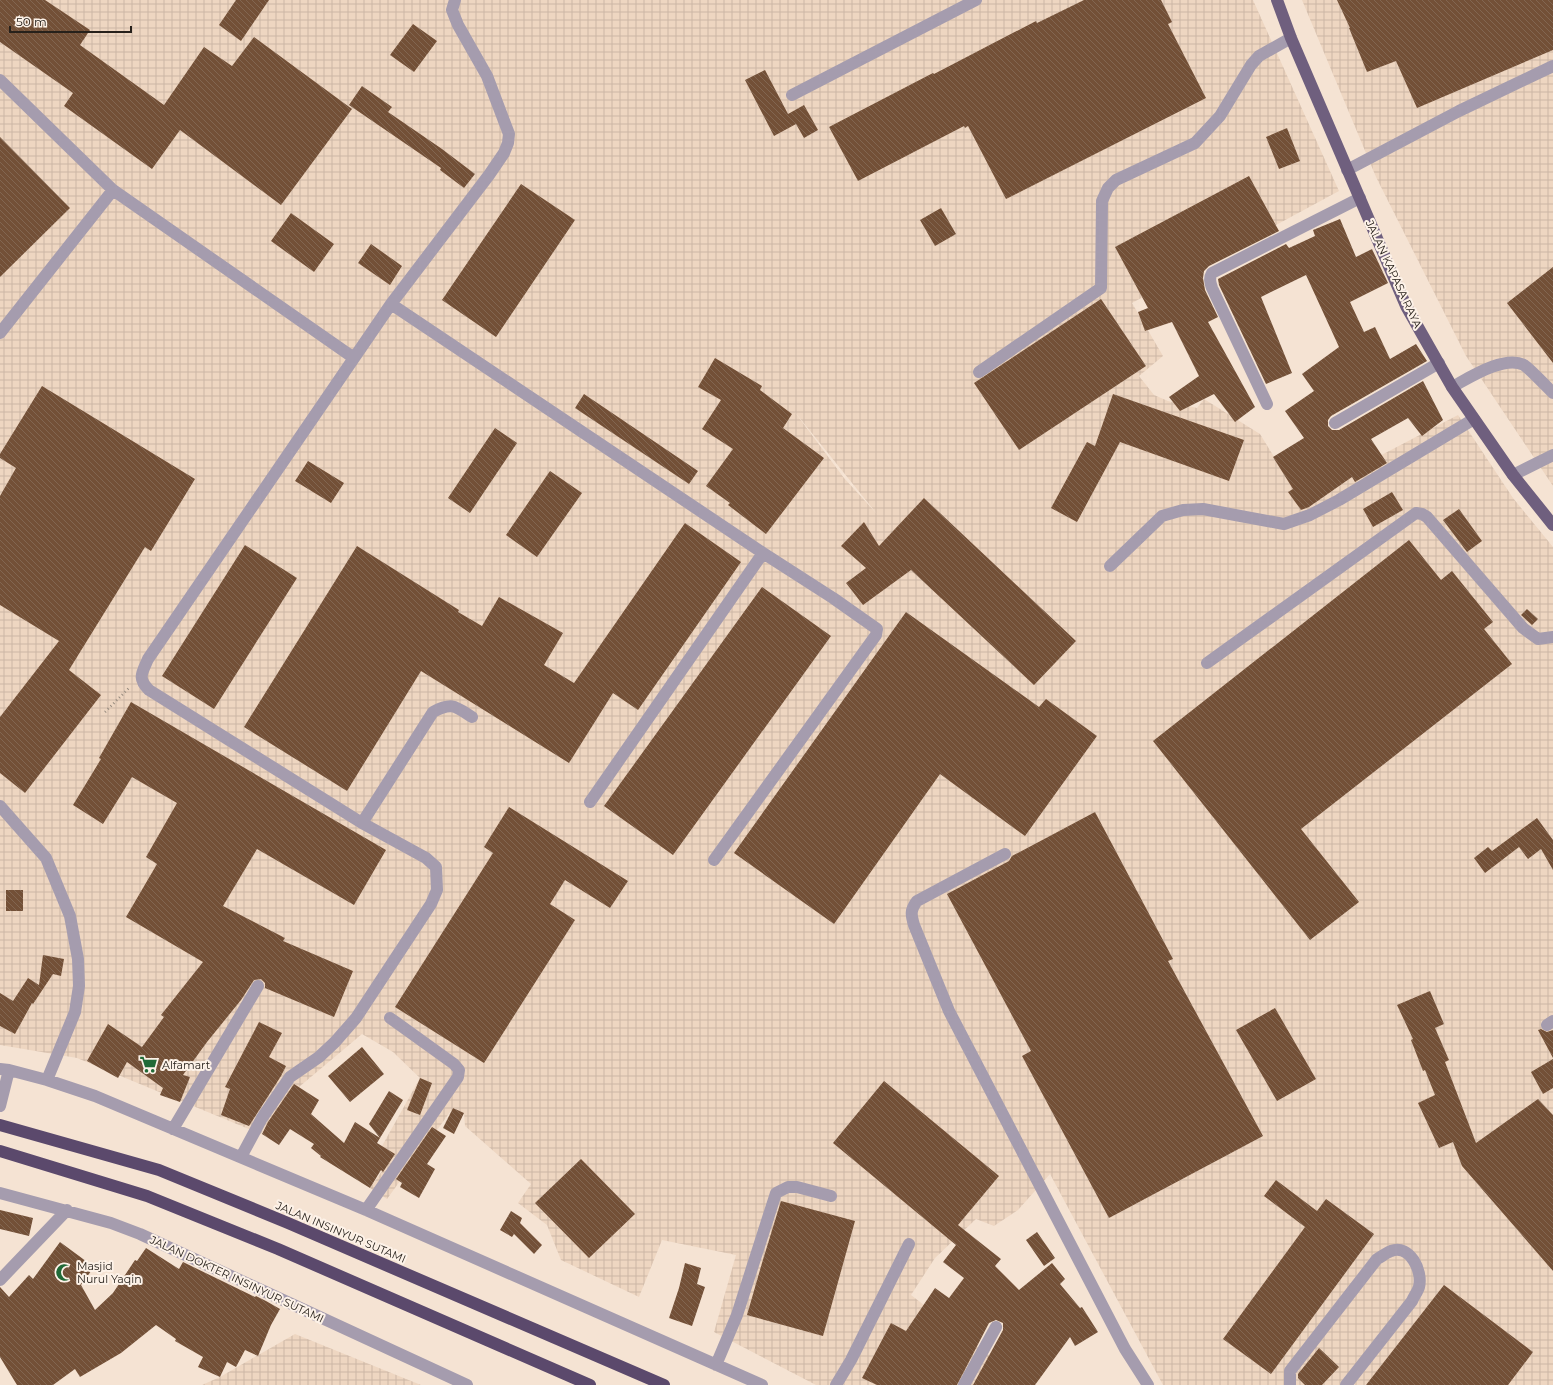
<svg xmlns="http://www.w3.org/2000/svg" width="1553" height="1385" font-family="Montserrat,sans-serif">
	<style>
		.industrial { fill: url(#industrial-grid); fill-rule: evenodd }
		.building { fill: url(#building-back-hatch) }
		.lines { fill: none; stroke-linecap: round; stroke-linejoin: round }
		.path { stroke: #978b7f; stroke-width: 2.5; stroke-dasharray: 1 3; stroke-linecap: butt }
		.minor { stroke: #a59cae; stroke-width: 12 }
		.major { stroke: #6f5f7e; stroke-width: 12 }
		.highway { stroke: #5b496c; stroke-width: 12 }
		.labels { text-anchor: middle; stroke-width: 4; stroke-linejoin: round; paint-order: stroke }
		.street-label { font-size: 11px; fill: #27211b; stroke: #fdf2e8 }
		.poi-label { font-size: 11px; fill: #27211b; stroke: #fdf2e8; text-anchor: start }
	</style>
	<defs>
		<pattern id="industrial-grid" width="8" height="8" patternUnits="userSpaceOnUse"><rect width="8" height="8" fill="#eed6c1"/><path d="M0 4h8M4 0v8" fill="none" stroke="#ccb7a5"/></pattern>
		<pattern id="building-back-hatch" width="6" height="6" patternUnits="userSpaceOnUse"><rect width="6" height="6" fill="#735037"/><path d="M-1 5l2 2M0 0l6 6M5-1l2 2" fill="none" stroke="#826651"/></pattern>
	</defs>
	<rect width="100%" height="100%" fill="#f5e3d3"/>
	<path class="industrial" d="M0 0H1253L1339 191 1132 303 1163 356 1139 376 1154 395 1168 401 1197 408 1204 399 1260 434 1302 502 1347 473 1458 415 1513 498 1553 547V1385H1163L1050 1174 1018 1210 994 1226 976 1219 935 1258 911 1295 987 1354 1033 1385H816L714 1332 736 1255 662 1240 639 1297 561 1260 547 1225 518 1203 531 1184 465 1126 464 1113 453 1108 387 1199 370 1188 394 1154 382 1146 420 1078 393 1052 362 1034 299 1087 269 1121 261 1134 77 1058 0 1045ZM794 411 877 514 844 478Z
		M1302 0H1553V486L1466 356 1376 177Z
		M295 1334 421 1385H202L220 1377Z"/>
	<path class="building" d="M0 0H45L90 30 80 45 164 105 204 47 232 66 254 37 352 109 281 205 180 130 152 169 64 106 73 93 0 42Z
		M236 0H269L241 41 219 25Z
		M1084 0H1161L1172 22 1168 24 1206 98 1006 199 968 126 965 128 964 126 858 181 829 127 933 73 934 74 1036 21 1037 23Z
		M1337 0H1553V50L1417 108 1396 61 1367 72 1349 28H1350Z
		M413 24 437 41 414 72 390 55Z
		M765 70 788 114 804 105 818 130 804 138 796 124 774 136 745 80Z
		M362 86 392 107 388 112 442 149 475 174 464 188 440 170 441 168 349 105Z
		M1287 128 1300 161 1279 169 1266 137Z
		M0 137 70 208 0 277Z
		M1249 176 1279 231 1209 266 1204 271 1203 278 1205 290 1218 317 1208 322 1255 407 1235 422 1214 394 1180 411 1169 397 1199 376 1172 322 1145 331 1138 312 1148 308 1115 247Z
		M521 184 575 220 496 337 442 300Z
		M941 208 956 234 935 246 920 220Z
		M291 213 334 244 314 272 271 241Z
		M1340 219 1356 257 1372 249 1388 283 1350 302 1364 332 1375 327 1390 359 1416 344 1427 361 1331 416 1328 420V426L1332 430H1339L1423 381 1443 420 1422 436 1408 418 1371 439 1387 463 1355 482 1352 477 1309 507 1301 510 1288 492 1293 489 1273 457 1304 438 1285 411 1314 391 1302 374 1339 347 1306 275 1261 297 1292 373 1266 384 1219 285 1218 279 1286 244 1289 248 1315 236 1313 230Z
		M371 244 402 266 390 285 358 263Z
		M1553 267V363L1507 303Z
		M1101 299 1146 366 1019 450 974 383Z
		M715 358 762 386 760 390 792 414 783 428 824 458 766 534 728 505 730 503 706 486 733 449 702 429 721 400 698 387Z
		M42 386 195 479 151 551 145 547 69 670 101 695 25 793 0 773V717L59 641 0 605V496L16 468 0 458V454Z
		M584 394 698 471 689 484 575 408Z
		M1113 394 1244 440 1229 481 1120 442 1077 522 1051 508 1087 442 1095 446Z
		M495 428 517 443 470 513 448 498Z
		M308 461 344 483 331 503 295 481Z
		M550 471 582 493 537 557 506 535Z
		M1392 492 1403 510 1373 527 1363 509Z
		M924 498 1076 641 1034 685 911 570 863 605 846 583 866 568 841 546 864 522 879 546Z
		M1459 509 1482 541 1467 552 1443 520Z
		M685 523 741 562 638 710 613 693 569 763 421 671 347 791 244 727 357 546 459 610 458 612 482 626 499 597 563 633 544 665 574 683Z
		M1409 540 1441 580 1452 571 1493 622 1484 629 1512 664 1301 829 1359 902 1310 940 1153 741Z
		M245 545 297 578 214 709 162 676Z
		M762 587 831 636 673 855 604 806Z
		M1527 609 1538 619 1532 625 1521 615Z
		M906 612 1039 707 1046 699 1097 736 1025 836 940 774 834 924 734 853Z
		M131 702 386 850 354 905 257 849 223 906 285 938 283 941 353 971 334 1017 265 988V983L261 979 254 980 241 1000 207 1042 183 1075 190 1077 180 1102 160 1095 163 1088 127 1062 118 1078 87 1061 108 1024 142 1047 164 1017 161 1015 203 962 126 917 157 864 146 857 177 803 132 777 103 824 73 805 101 759 99 758Z
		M509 807 628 881 610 908 565 880 550 904 575 920 484 1063 395 1007 493 853 484 847Z
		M1095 812 1173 959 1168 961 1263 1136 1109 1218 1022 1056 1031 1051 947 894 1009 861 1012 856Z
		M1537 818 1553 840V870L1541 849 1528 859 1519 847 1485 873 1474 858 1488 847 1492 851Z
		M6 890H23V911H6Z
		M43 955 64 959 61 976 53 974 33 1004 32 1003 15 1034 0 1026V993L13 1001 28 978 39 985Z
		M1430 991 1444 1024 1435 1028 1449 1060 1445 1062 1476 1143 1538 1099 1553 1115V1271L1462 1166 1453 1142 1439 1148 1418 1103 1435 1095 1425 1070 1423 1071 1411 1040 1413 1039 1397 1005Z
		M1275 1008 1316 1079 1277 1101 1236 1030Z
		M259 1022 282 1033 269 1057 286 1066 281 1076 249 1126 221 1115 230 1089 225 1087Z
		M1541 1029 1547 1032 1553 1030V1058L1538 1030Z
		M362 1047 384 1074 350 1102 328 1076Z
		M1553 1059V1088L1543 1094 1531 1072Z
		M420 1078 432 1083 420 1115 407 1110Z
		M884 1081 999 1176 958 1225 1001 1259 995 1266 1019 1290 1052 1263 1065 1279 1060 1284 1080 1308 1082 1307 1098 1332 1075 1346 1070 1337 1035 1385H973L1003 1330V1323L996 1320 989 1323 957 1385H877L862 1378 891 1323 906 1331 935 1288 949 1298 964 1278 943 1262 956 1245 833 1143Z
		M294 1084 319 1100 311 1114 344 1143 355 1122 380 1138 377 1143 395 1154 383 1172 381 1170 370 1188 320 1157 321 1156 311 1148 314 1144 290 1129 279 1145 262 1134 268 1122Z
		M389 1091 403 1100 380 1138 369 1124Z
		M453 1108 464 1113 454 1134 443 1128Z
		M432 1127 446 1136 427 1164 435 1169 419 1198 400 1187 402 1183 396 1179Z
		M581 1159 635 1214 589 1258 535 1203Z
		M1276 1180 1317 1211 1326 1199 1374 1234 1271 1374 1223 1339 1305 1227 1264 1196Z
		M781 1201 855 1221 823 1336 747 1315 762 1263Z
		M0 1210 33 1218 29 1236 0 1229Z
		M511 1211 522 1218 520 1223 542 1245 534 1254 514 1234 512 1237 500 1230Z
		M1037 1232 1055 1258 1044 1266 1026 1240Z
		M60 1242 94 1267 81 1285 95 1310 113 1293 135 1260 137 1261 146 1248 179 1269 183 1262 255 1297 256 1296 266 1301 280 1309 271 1325 258 1356 245 1350 236 1367 227 1362 220 1377 198 1367 203 1357 175 1341 176 1339 156 1325 121 1353 80 1377 75 1369 53 1385H17L0 1357V1287L9 1297 29 1275 33 1279Z
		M685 1263 701 1268 697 1284 705 1287 692 1326 669 1318 679 1288Z
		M1444 1285 1533 1352 1508 1385H1366Z
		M1319 1348 1339 1367 1322 1385H1305L1298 1378V1374Z"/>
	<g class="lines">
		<path class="path" d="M105 712 130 687"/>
		<path class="minor" d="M0 80 113 190 354 358
			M792 95 976 0
			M1347 170 1459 111 1553 66
			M391 304 489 175 504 153 508 143 509 134 487 76 458 25 452 10 455 0
			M0 333 113 190
			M979 372 1101 288 1102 201 1108 188 1116 180 1195 143 1220 116 1251 65 1259 56 1291 38
			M1452 387C1469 378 1504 355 1524 365 1530 369 1547 387 1553 393
			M1267 404 1212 288C1210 282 1209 278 1212 273L1360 198
			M1335 423 1439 363
			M1513 475 1553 455
			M1110 566 1162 516 1183 510 1203 509 1284 524 1310 515 1339 500 1474 419
			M1207 663 1416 513 1422 514 1427 517 1523 628 1538 639 1553 637
			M590 802 763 553
			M0 806 46 858 70 916 78 959 79 986 75 1012 47 1080
			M362 823 433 712C452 702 455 706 472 717
			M1005 854 917 901C910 910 911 915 914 925L949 1011 1125 1349 1148 1385
			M1547 1025 1553 1021
			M0 1069 9 1070 47 1080 95 1096 366 1210 762 1385
			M0 1106 9 1070
			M173 1129 258 986
			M241 1157 262 1118 290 1077 319 1057 335 1042 356 1018 431 904 437 890 436 867 426 858 362 823 149 690C137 678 142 673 148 659L391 304 763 553 833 598 877 629 876 635 714 860
			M0 1193 111 1223 140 1234 467 1385
			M366 1210 458 1077 459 1070 454 1064 390 1018
			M0 1280 67 1210
			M716 1365 737 1315 776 1193 788 1187H797L831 1196
			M836 1385 851 1360 909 1244
			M964 1385 996 1327
			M1290 1385V1371L1377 1259C1381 1257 1386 1253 1391 1251 1410 1244 1423 1271 1419 1287 1418 1291 1414 1296 1412 1301L1346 1385"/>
		<path class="major" d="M1277 0 1291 38 1406 306 1452 387 1513 475 1553 525"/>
		<path class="highway" d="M0 1125 159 1170 288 1223 664 1385
			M0 1151 147 1196 278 1249 590 1385"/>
	</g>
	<defs>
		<symbol id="supermarket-bare" viewBox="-9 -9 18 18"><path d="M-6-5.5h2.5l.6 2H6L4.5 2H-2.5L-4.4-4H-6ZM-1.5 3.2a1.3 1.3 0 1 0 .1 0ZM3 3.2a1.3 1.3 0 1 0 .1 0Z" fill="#216a37" stroke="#fdf2e8" stroke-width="2.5" paint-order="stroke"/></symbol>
		<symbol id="mosque-bare" viewBox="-9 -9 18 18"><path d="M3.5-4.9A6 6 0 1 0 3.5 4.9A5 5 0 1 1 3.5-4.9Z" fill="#216a37" stroke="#fdf2e8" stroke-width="2.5" paint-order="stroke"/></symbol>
	</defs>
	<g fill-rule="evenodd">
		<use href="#supermarket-bare" x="136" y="1052" width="25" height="25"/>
		<use href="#mosque-bare" x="52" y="1260" width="25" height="25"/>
	</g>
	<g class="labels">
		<g class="street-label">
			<text transform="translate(1394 274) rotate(65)" y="4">JALAN KAPASA RAYA</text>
			<text transform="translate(341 1232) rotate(23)" y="4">JALAN INSINYUR SUTAMI</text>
			<text transform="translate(237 1279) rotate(25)" y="4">JALAN DOKTER INSINYUR SUTAMI</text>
		</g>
		<g class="poi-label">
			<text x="162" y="1069">Alfamart</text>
			<text x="77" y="1270">Masjid<tspan x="77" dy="13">Nurul Yaqin</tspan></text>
		</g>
	</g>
	<path d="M10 26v6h121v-6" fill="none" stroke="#27211b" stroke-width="2"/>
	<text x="16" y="26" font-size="12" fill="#27211b" stroke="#fdf2e8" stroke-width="3" paint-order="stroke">50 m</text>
</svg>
